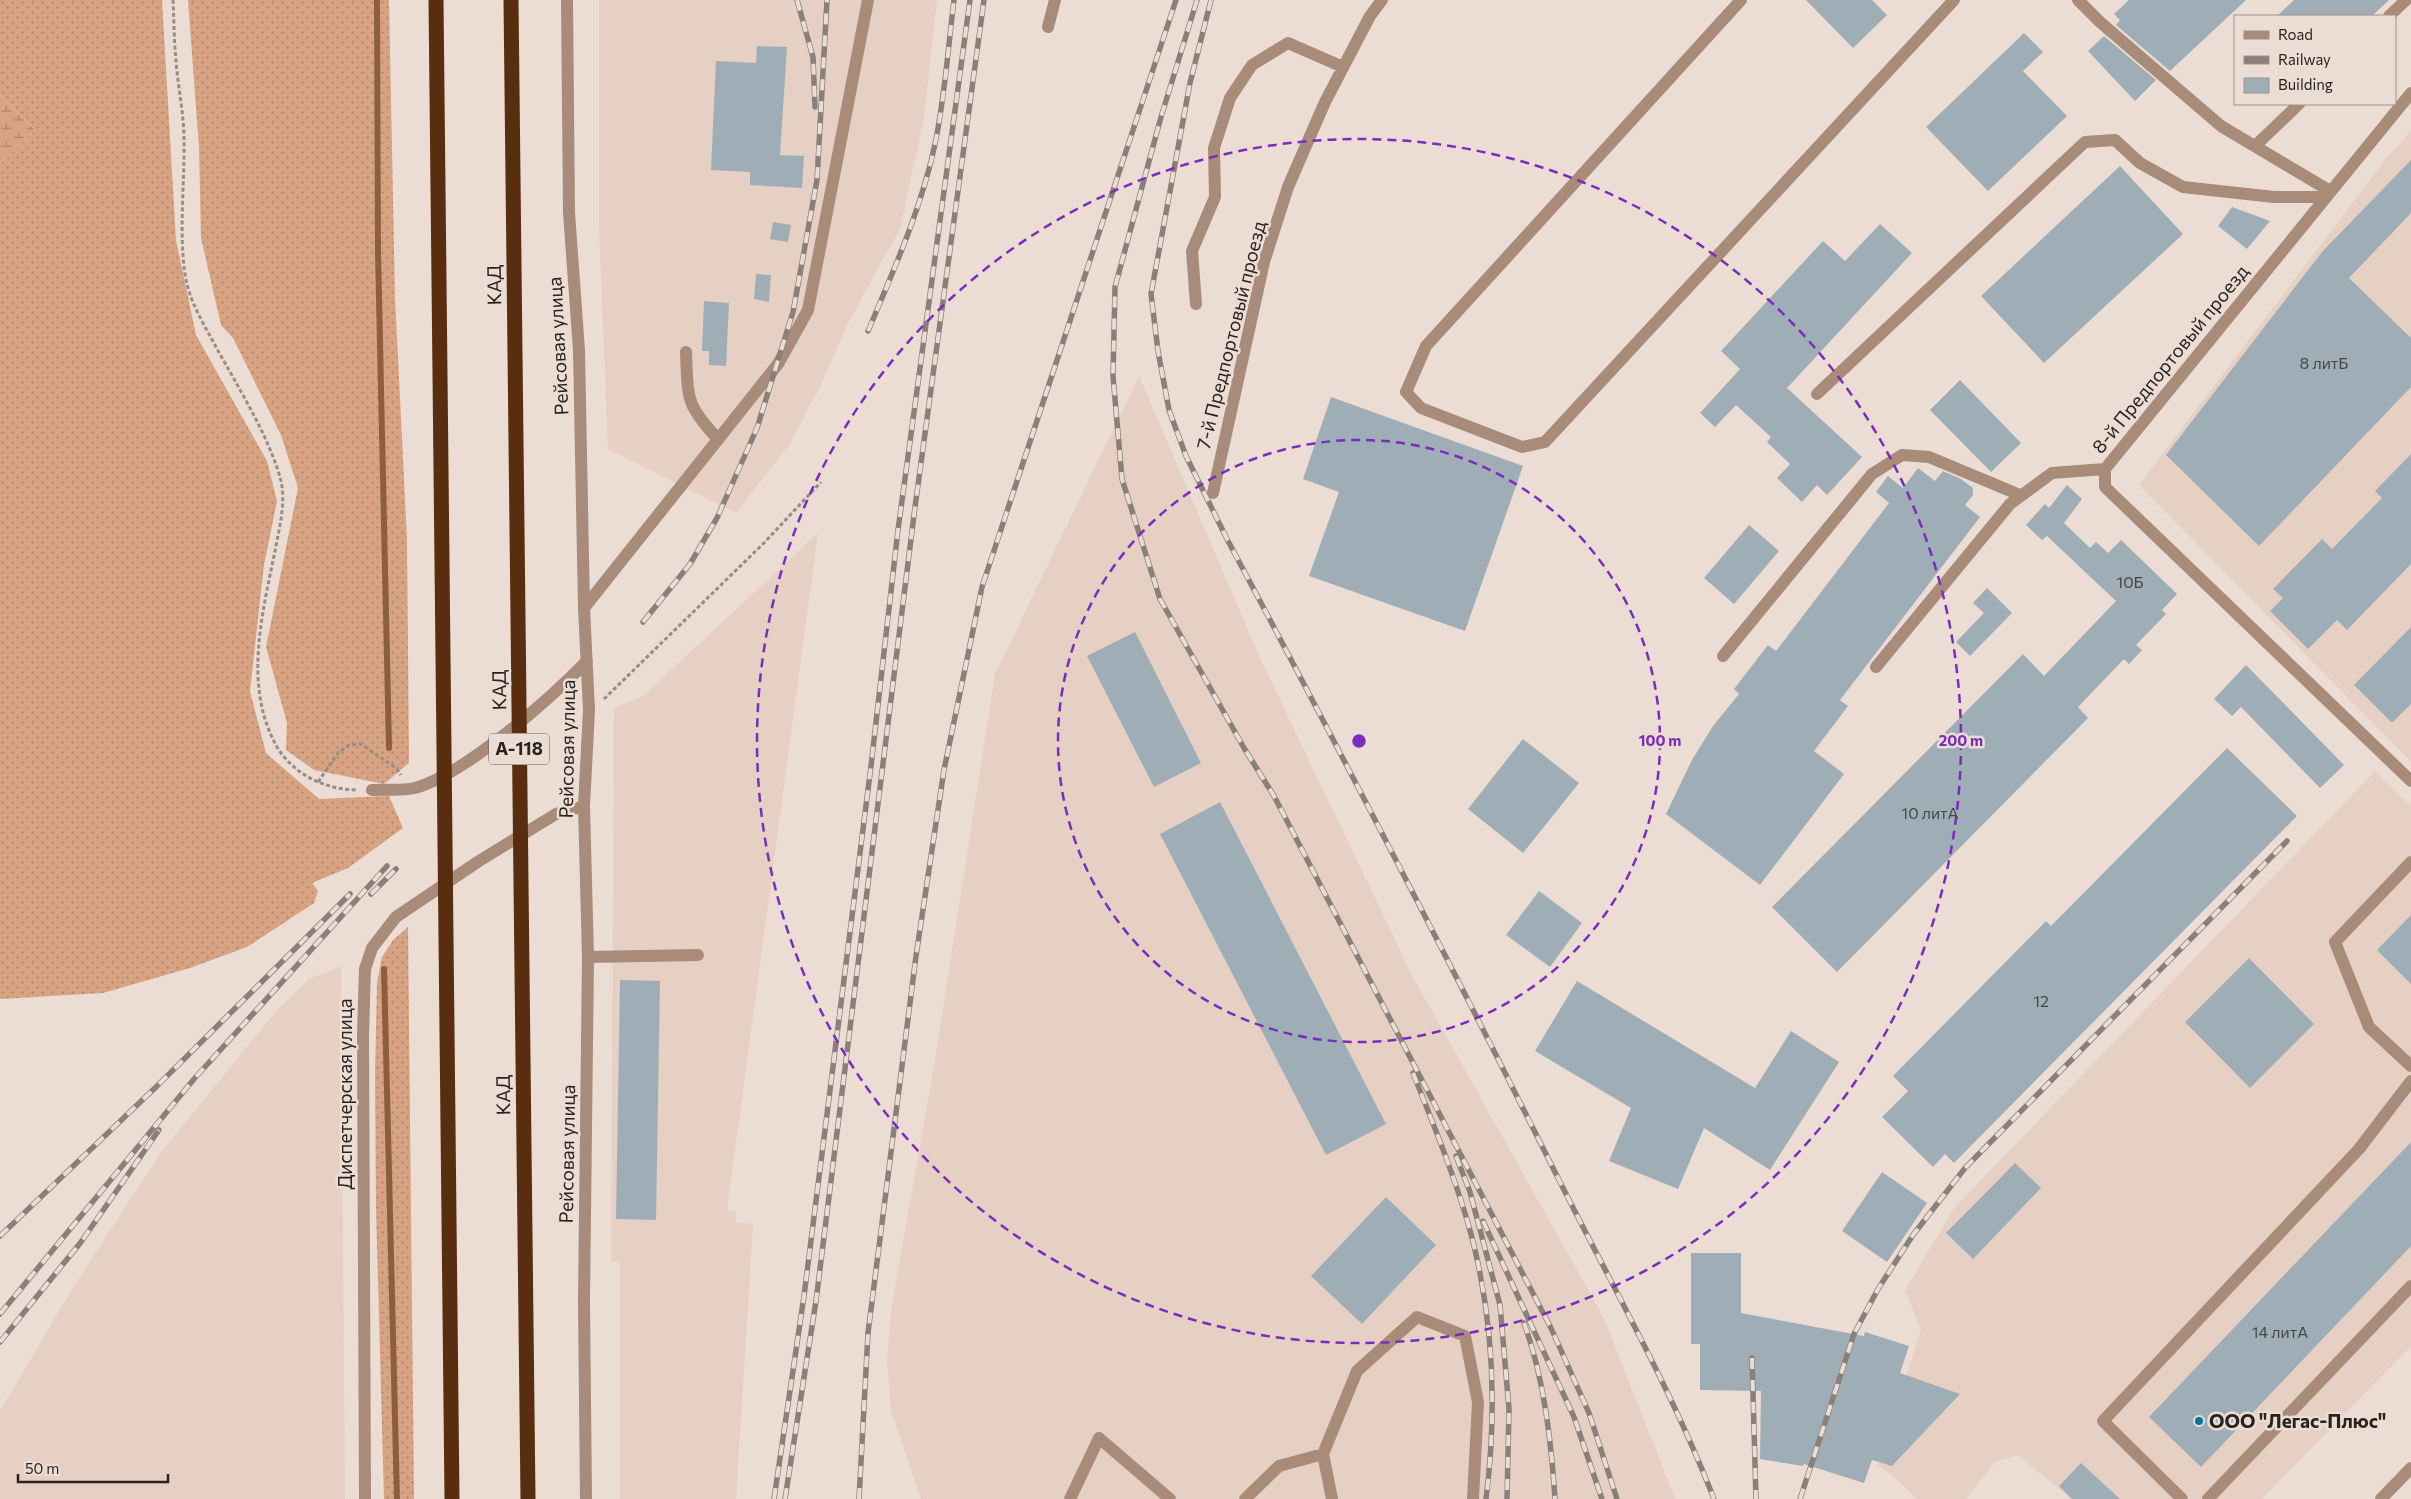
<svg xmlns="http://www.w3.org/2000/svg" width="2411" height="1499" font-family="Commissioner,sans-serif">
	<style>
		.built { fill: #e6d0c4 }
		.grass { fill: url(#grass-dots) }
		.wetland { fill: url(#wetland-marsh) }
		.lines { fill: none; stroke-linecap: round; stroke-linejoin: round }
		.stream { stroke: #8c5e41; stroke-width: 6 }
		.building { fill: #9faeb6 }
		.path { stroke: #988c86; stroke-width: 3; stroke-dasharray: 4 2.5; stroke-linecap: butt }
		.minor { stroke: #a88b79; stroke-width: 12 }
		.rail-casing { stroke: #8a807a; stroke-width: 5.5 }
		.rail { stroke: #ecddd4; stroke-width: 4; stroke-dasharray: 11; stroke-linecap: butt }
		.highway-bridge { stroke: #592e0e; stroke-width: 15 }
		.ring { fill: none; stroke: #7b2cbf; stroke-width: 2.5; stroke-dasharray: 9 6 }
		.poi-dot { fill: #00769f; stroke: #ecddd4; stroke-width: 2 }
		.labels { text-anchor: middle; stroke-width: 5; stroke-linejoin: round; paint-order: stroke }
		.number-label { font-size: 16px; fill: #464646 }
		.shield { fill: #ecddd4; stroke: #645b56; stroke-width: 1 }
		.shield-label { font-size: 18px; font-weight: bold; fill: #292320 }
		.street-label { font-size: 19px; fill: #292320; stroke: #ecddd4 }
		.poi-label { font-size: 19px; font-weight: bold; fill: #292320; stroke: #ecddd4; text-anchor: start }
		.centre { fill: #7b2cbf; stroke: #ecddd4; stroke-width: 2.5 }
		.ring-label { font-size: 15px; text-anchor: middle; font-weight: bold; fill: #7b2cbf; stroke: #ecddd4; stroke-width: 5; stroke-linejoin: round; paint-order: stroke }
	</style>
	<defs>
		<pattern id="grass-dots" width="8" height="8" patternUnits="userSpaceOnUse" patternTransform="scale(1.25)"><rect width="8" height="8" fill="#d8a382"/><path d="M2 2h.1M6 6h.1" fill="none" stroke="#af846a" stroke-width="1.8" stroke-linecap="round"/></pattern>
		<pattern id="wetland-marsh" width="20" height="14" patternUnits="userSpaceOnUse" patternTransform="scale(1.25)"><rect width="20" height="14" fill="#d8a382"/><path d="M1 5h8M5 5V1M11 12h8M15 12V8" fill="none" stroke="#af846a"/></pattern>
	</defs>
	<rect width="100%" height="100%" fill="#ecddd4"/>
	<path class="built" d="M599 0H937L924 118 900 229 848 323 820 387 789 445 736 513 608 449 599 228Z
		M2411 131V762L2139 485 2384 161Z
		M1139 376 1259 656 1413 977 1604 1318 1675 1499H921L891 1411 887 1359 892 1304 934 1066 995 674Z
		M818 533 727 1210 736 1212V1222L753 1224 736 1499H620V1263L611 1261 614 708 643 696Z
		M2375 771 2411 806V1346L2262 1499H2072L2017 1455 1995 1462 1966 1499H1917L1893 1476 1877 1465 1921 1330 1905 1290 1954 1208Z
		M341 966 345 1499H0V1411L70 1292 162 1151 276 1011 309 979Z"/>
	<path class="grass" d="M0 0H162L176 240 196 335 267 461 277 501 264 565 250 691 266 753 319 799 389 796 403 828 348 868 312 883 318 891 314 903 247 947 190 968 103 993 0 999V164L35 130 0 95Z
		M188 0H389L395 297 407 539 409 763 384 784 314 770 286 750 287 723 266 647 298 488 281 435 233 338 221 325 201 238 199 148Z
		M408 927 414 1499H384L376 1208 375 1074 377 983 382 957 393 940Z"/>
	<path class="wetland" d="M0 95 35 130 0 164Z"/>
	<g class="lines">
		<path class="stream" d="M377 0 378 253 389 748
			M384 969 397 1499"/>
	</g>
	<path class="building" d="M1806 0H1872L1887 15 1853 48Z
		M2129 0H2246L2170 71 2116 25 2120 20 2114 14Z
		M2294 0H2389L2372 16H2277Z
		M2024 33 2043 52 2023 71 2067 116 1988 191 1926 127Z
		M2104 36 2156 80 2135 101 2088 51Z
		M757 46 787 47 780 155 804 156 802 188 750 185V172L711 170 716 61 756 63Z
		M2411 160V213L2349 278 2411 338V387L2259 546 2166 455 2322 252Z
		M2120 166 2183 234 2044 363 1981 296Z
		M2232 207 2270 221 2247 249 2218 226Z
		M773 222 791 225 788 242 770 239Z
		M1880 224 1912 253 1787 388 1862 457 1827 495 1817 485 1802 502 1777 478 1790 464 1767 442 1771 437 1736 405 1715 427 1700 413 1740 369 1721 351 1823 241 1845 261Z
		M756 274 771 275 769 302 754 299Z
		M704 301 729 303 726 366 709 365V351H702Z
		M1960 380 2021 443 1991 472 1930 410Z
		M1331 397 1523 466 1465 631 1309 576 1339 492 1303 479Z
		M2411 454V564L2347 630 2337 620 2308 649 2270 611 2283 598 2273 589 2322 539 2332 549 2382 498 2375 491Z
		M1918 468 1935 481 1943 471 1961 479 1973 488V495L1965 505 1980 517 1840 700 1848 706 1814 751 1844 774 1760 885 1666 814 1692 760 1713 726 1739 694 1734 689 1768 645 1776 651 1889 503 1876 492 1888 476 1903 488Z
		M2067 485 2082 499 2064 523 2090 548 2096 542 2108 553 2121 540 2177 594 2162 610 2166 614 2136 645 2142 650 2129 664 2124 659 2078 707 2088 718 1837 972 1772 907 2023 654 2044 676 2116 601 2047 536 2042 540 2026 525 2045 504 2049 508Z
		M1749 525 1779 551 1734 604 1704 578Z
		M1987 588 2012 613 1970 656 1956 642 1984 613 1973 603Z
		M2411 627V704L2392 723 2354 685Z
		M1135 632 1201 763 1154 787 1087 656Z
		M2246 665 2344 765 2320 788 2241 707 2232 716 2214 699Z
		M1523 739 1579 783 1523 853 1468 809Z
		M2227 748 2297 816 1954 1163 1945 1154 1933 1167 1882 1117 1908 1091 1893 1076 2046 921 2051 926Z
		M1220 802 1386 1124 1326 1155 1160 834Z
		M1539 891 1582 923 1550 967 1506 935Z
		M2411 915V984L2377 950Z
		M2249 958 2314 1024 2250 1088 2185 1022Z
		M620 980 660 981 656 1220 616 1219Z
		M1577 981 1755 1088 1791 1031 1839 1062 1770 1170 1704 1128 1678 1189 1609 1161 1631 1108 1535 1051Z
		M2411 1142V1246L2201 1467 2149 1417Z
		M2015 1163 2041 1188 1973 1259 1946 1233Z
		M1882 1172 1927 1203 1887 1262 1842 1231Z
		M1386 1197 1436 1245 1362 1324 1311 1276Z
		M1691 1253H1741V1313L1864 1336 1865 1332 1909 1346 1900 1373 1960 1394 1892 1466 1872 1460 1864 1483 1804 1464 1803 1466 1760 1459 1761 1391 1700 1390V1344H1691Z
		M2081 1463 2120 1499H2072L2059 1486Z"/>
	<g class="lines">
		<path class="path" d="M173 0C174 20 174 41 176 61 178 87 184 114 184 140 185 183 177 248 188 288 194 309 206 328 216 347 238 387 270 438 281 481 286 504 279 529 275 551 262 615 243 687 277 747 294 775 326 790 358 790
			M604 699 764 543 821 482
			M318 782 338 753 349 745 361 744 396 768 401 775"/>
		<path class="minor" d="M567 0 569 213 579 350 584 608 589 710 584 806 588 957 584 1301 586 1499
			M1741 0 1426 346 1406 392 1421 408 1522 447 1545 442 1954 0
			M2078 0 2100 22 2221 126 2330 191
			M2389 16 2406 0
			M1048 27 1055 0
			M2411 93 2105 469V487L2411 781
			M2255 146 2299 104
			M1196 304 1192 251 1215 197 1214 148 1230 98 1252 65 1288 43 1343 67
			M686 352C688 398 685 404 718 439
			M1817 394 2085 142 2115 140 2140 163 2183 187 2274 197H2326
			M1213 493 1264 262 1288 187 1325 102 1370 16 1382 0
			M584 608 778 364 808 310 868 0
			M1723 656 1872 474 1902 455 1929 457 2020 495
			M1876 667 2010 504 2052 473 2105 469
			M372 790C386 789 402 791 415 788 465 774 550 699 587 661
			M2411 862 2335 942 2369 1027 2411 1066
			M588 957 698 955
			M365 1499 363 1034 365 969 372 948 396 917 479 861 556 814 584 806
			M1070 1499 1099 1438 1170 1499
			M1245 1499 1279 1466 1323 1454
			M1332 1499 1323 1454 1357 1371 1417 1317 1465 1336 1478 1402 1473 1499
			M2182 1499 2103 1421 2359 1149 2411 1081
			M2208 1499 2411 1286
			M2381 1499 2411 1468"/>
		<defs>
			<path id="rail" d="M797 0 813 57 815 107
				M1197 0 1161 117 1115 287 1113 376 1122 479 1160 599 1244 748 1274 796 1551 1328 1589 1413 1617 1499
				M1211 0 1190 83 1151 294 1158 351 1169 410 1186 456 1227 539C1340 751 1451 964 1558 1178 1611 1284 1671 1388 1714 1499
				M868 331C893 272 922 207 935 144 945 96 948 48 954 0
				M643 622 690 564 717 518 757 428 793 312 817 180 827 0
				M371 894 396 869
				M1413 1073C1434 1126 1456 1179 1471 1234 1494 1321 1497 1411 1486 1499
				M1456 1156 1470 1192 1500 1305 1509 1409 1507 1499
				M1483 1221 1574 1417 1602 1499
				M0 1236 156 1087 350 894
				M0 1314 194 1079 387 866
				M1524 1323C1544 1378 1551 1440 1555 1499
				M0 1342 81 1242 159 1130
				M1752 1358 1756 1499
				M774 1499 804 1296 871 766 898 530 970 0
				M785 1499 816 1301 915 507 984 0
				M859 1499 868 1333 916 956 944 770 982 587 1176 0
				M1800 1499 1854 1334 1878 1289 1913 1235 1965 1168 2287 841"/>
		</defs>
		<use href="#rail" class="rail-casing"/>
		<use href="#rail" class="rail"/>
		<path class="highway-bridge" d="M436 0 452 1499
			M511 0 528 1499"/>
	</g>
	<g class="ring">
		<circle cx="1359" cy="741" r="301"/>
		<circle cx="1359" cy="741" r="602"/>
	</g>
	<circle class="poi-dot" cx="2199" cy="1421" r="5"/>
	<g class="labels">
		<g class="number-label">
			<text x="2324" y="369">8 литБ</text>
			<text x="2130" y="588">10Б</text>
			<text x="1930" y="819">10 литА</text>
			<text x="2041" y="1007">12</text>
			<text x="2280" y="1338">14 литА</text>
		</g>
		<rect class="shield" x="489" y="733.5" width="60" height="31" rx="4"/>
		<g class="shield-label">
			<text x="519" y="755">А-118</text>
		</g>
		<g class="street-label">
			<text transform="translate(494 285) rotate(-91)" y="7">КАД</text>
			<text transform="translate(1231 335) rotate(-76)" y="7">7-й Предпортовый проезд</text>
			<text transform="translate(558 346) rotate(-93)" y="7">Рейсовая улица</text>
			<text transform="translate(2170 359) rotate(-51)" y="7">8-й Предпортовый проезд</text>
			<text transform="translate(499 690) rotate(-91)" y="7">КАД</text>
			<text transform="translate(567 749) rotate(-89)" y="7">Рейсовая улица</text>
			<text transform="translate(345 1094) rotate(-90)" y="7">Диспетчерская улица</text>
			<text transform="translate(503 1095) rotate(-91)" y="7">КАД</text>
			<text transform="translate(567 1154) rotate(-89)" y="7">Рейсовая улица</text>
		</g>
		<g class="poi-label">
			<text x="2209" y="1428">OOO "Легас-Плюс"</text>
		</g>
	</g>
	<circle cx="1359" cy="741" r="8" class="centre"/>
	<g class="ring-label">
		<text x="1660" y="746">100 m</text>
		<text x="1961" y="746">200 m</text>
	</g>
	<rect x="2234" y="15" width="162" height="90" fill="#ecddd4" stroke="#9e938c"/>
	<rect x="2244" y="31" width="25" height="8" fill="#a88b79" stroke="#9e938c"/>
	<text x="2278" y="40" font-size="15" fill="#292320">Road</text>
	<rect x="2244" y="56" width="25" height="8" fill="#8a807a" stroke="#9e938c"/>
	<text x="2278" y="65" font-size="15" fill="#292320">Railway</text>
	<rect x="2244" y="78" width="25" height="15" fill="#9faeb6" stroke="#9e938c"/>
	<text x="2278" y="90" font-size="15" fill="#292320">Building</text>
	<path d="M18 1474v8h150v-8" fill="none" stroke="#292320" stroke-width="2.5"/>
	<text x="25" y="1474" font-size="15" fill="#292320" stroke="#ecddd4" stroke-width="4" paint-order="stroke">50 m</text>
</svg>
